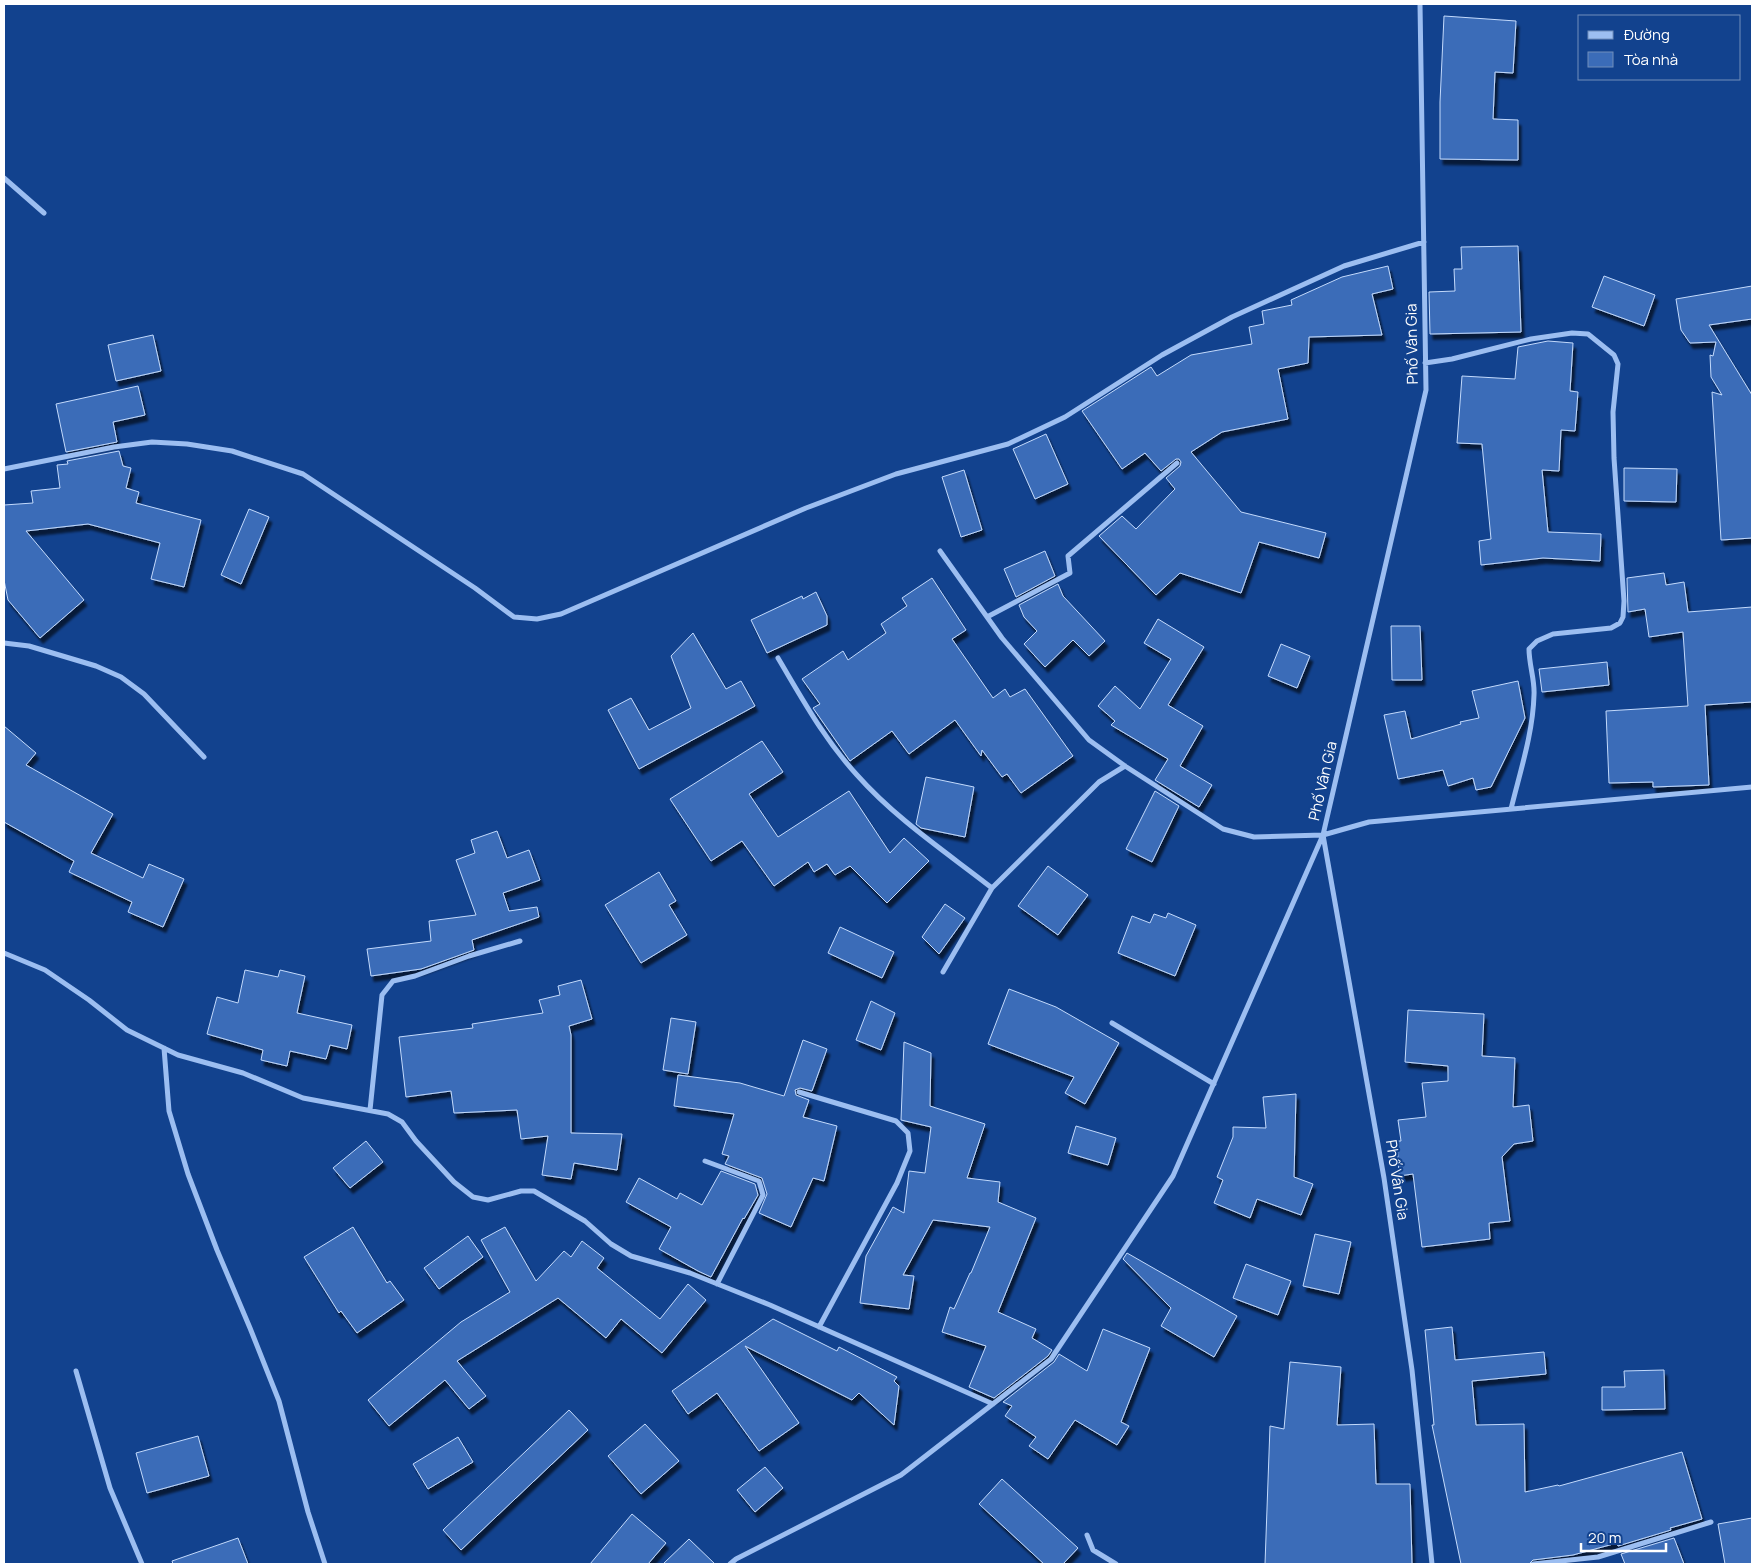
<svg xmlns="http://www.w3.org/2000/svg" width="1756" height="1568" font-family="Manrope,sans-serif">
	<style>
		.building { fill: #3b6cb8; stroke: #c3dafc; filter: url(#shadow) }
		.lines { fill: none; stroke-linecap: round; stroke-linejoin: round }
		.minor { stroke: #9cbef1; stroke-width: 5 }
		.labels { text-anchor: middle; stroke-width: 4; stroke-linejoin: round; paint-order: stroke }
		.street-label { font-size: 15px; fill: #fff; stroke: #12428e }
	</style>
	<defs>
		<filter id="shadow"><feDropShadow dx="3" dy="5.5" stdDeviation="1" flood-color="#0009"/></filter>
	</defs>
	<rect width="100%" height="100%" fill="#12428e"/>
	<path class="building" d="M1444 16 1516 21 1513 73 1495 72 1493 119 1518 120V160L1440 159V102Z
		M1518 246 1521 332 1430 334 1429 292 1455 291 1454 269H1462L1461 247Z
		M1388 266 1393 289 1372 294 1382 335 1309 337 1308 363 1278 369 1288 419 1222 432 1191 452 1241 512 1326 533 1319 558 1259 542 1241 593 1180 573 1156 595 1099 536 1122 516 1136 529 1175 489 1166 478 1180 466 1181 462 1179 459H1176L1161 471 1145 453 1122 469 1082 411 1151 367 1157 376 1191 355 1252 344 1249 327 1264 324 1262 311 1292 305 1291 300 1342 277Z
		M1604 276 1655 295 1644 326 1592 307Z
		M1752 286V319L1709 325 1752 395V538L1721 540 1712 392 1722 395 1711 377 1710 355 1713 356 1716 342 1690 343 1681 330 1676 299Z
		M153 335 161 371 116 381 108 345Z
		M1548 341 1573 343 1570 391 1578 392 1575 431 1561 430 1559 471 1542 470 1548 532 1601 534 1600 561 1543 558 1481 565 1479 541 1491 539 1482 444 1457 443 1462 376 1515 379 1518 347Z
		M138 386 145 415 113 422 117 442 66 452 56 404Z
		M1046 434 1068 484 1035 499 1013 449Z
		M119 451 123 466 131 468 126 488 139 492 136 503 201 520 184 587 151 579 160 543 88 524 26 531 84 600 40 638 8 600 4 580V505L33 503 31 491 60 488 57 465 68 464 67 461Z
		M1624 468 1677 469 1676 502 1624 501Z
		M964 470 982 530 961 537 942 477Z
		M249 509 269 517 241 584 221 575Z
		M1045 551 1055 576 1016 597 1004 569Z
		M1664 573 1666 585 1684 582 1688 612 1752 607V702L1705 705 1709 785 1653 787V782L1609 783 1606 711 1688 706 1683 632 1649 637 1645 609 1628 612 1627 578Z
		M932 578 966 630 952 639 993 698 1005 689 1010 697 1025 689 1073 756 1021 793 1007 774 1002 777 982 750 981 756 955 720 909 754 892 731 850 761 813 708 820 704 802 679 843 651 848 660 886 633 881 624 907 606 902 598Z
		M1058 584 1063 596 1105 641 1089 656 1073 640 1045 667 1024 644 1037 631 1024 617 1019 605Z
		M816 592 827 616V625L767 653 751 620 802 596 803 599Z
		M1158 619 1204 647 1168 705 1203 726 1180 766 1212 785 1199 807 1155 780 1168 759 1111 725 1115 721 1098 706 1115 686 1140 709 1171 659 1144 643Z
		M1391 626H1420L1422 680H1392Z
		M693 633 726 689 741 681 755 706 639 769 608 710 631 698 649 730 691 708 671 656Z
		M1281 644 1310 656 1297 688 1268 676Z
		M1607 662 1609 685 1542 692 1539 669Z
		M1518 681 1525 718 1491 787 1476 790 1473 778 1448 786 1443 770 1398 779 1384 715 1405 711 1411 739 1461 724 1460 722 1479 718 1472 691Z
		M4 726 36 753 26 765 113 814 91 853 143 878 149 864 184 879 163 927 128 912 132 902 69 872 74 861 4 822Z
		M762 741 783 772 749 794 778 837 849 791 890 853 904 838 929 861 887 903 850 866 835 875 827 864 814 872 808 862 774 886 742 841 711 861 670 799Z
		M926 777 974 787 965 837 921 828 916 824Z
		M1155 791 1179 806 1152 862 1126 849Z
		M497 831 507 858 529 850 540 880 503 893 509 911 537 907 539 917 472 940 474 950 421 969 371 976 367 949 431 941 429 921 476 915 456 860 475 853 471 840Z
		M1048 866 1088 895 1058 935 1018 906Z
		M659 872 676 901 669 905 687 935 641 963 605 905Z
		M945 904 965 918 939 954 922 937Z
		M1168 913 1196 925 1175 976 1118 953 1132 916 1150 923 1154 914 1166 918Z
		M840 927 894 952 882 978 828 953Z
		M245 970 278 977 280 970 305 976 297 1013 352 1025 347 1049 330 1045 326 1059 290 1051 287 1066 261 1060 263 1050 207 1034 217 997 238 1003Z
		M581 980 592 1019 569 1026 571 1035V1133L622 1134 617 1170 574 1163 571 1179 542 1175 548 1136 521 1139 517 1110 454 1113 451 1091 406 1097 399 1037 473 1028 472 1024 543 1013 539 1000 560 995 558 986Z
		M1009 989 1056 1007 1119 1043 1085 1104 1065 1093 1074 1077 988 1044Z
		M871 1001 895 1013 881 1050 856 1040Z
		M1408 1010 1484 1014 1482 1056 1515 1058 1513 1107 1529 1105 1533 1141 1514 1144 1502 1157 1510 1221 1489 1223 1490 1239 1422 1247 1413 1174 1399 1176 1397 1141H1401L1398 1120 1426 1117 1422 1083 1448 1081V1066L1405 1062Z
		M671 1018 696 1022 688 1074 663 1070Z
		M803 1040 827 1049 812 1091 800 1088 795 1090 796 1095 809 1100 803 1117 837 1126 824 1181 813 1178 791 1227 759 1213 767 1194 762 1178 725 1164 729 1156 722 1154 734 1114 674 1106 678 1075 740 1083 784 1096Z
		M904 1042 931 1053 930 1106 985 1124 967 1178 1000 1182 998 1202 1036 1218 998 1312 1036 1329 1032 1338 1052 1350 1048 1356 994 1398 969 1387 986 1346 942 1332 950 1307 954 1309 970 1273H971L990 1227 933 1220 903 1275 914 1276 909 1309 860 1303 866 1256 893 1207 904 1213 909 1171 925 1173 931 1127 901 1120Z
		M1296 1094 1294 1177 1313 1184 1301 1215 1257 1199 1250 1218 1214 1203 1223 1180 1217 1177 1233 1137V1127L1266 1128 1263 1097Z
		M1076 1126 1116 1138 1108 1165 1068 1153Z
		M366 1141 383 1162 350 1188 333 1168Z
		M721 1171 755 1184 758 1195 744 1219 743 1218 711 1277 698 1271 659 1249 671 1227 626 1202 639 1178 677 1199 680 1193 702 1205Z
		M353 1227 387 1283 390 1281 404 1300 357 1333 341 1311 339 1313 304 1257Z
		M505 1227 536 1281 564 1251 571 1257 582 1241 604 1258 597 1268 660 1319 688 1284 706 1300 662 1353 621 1319 606 1338 558 1298 457 1361 486 1396 469 1409 445 1380 389 1426 368 1400 461 1322 510 1292 481 1240Z
		M1315 1234 1351 1242 1339 1294 1303 1286Z
		M468 1236 483 1257 439 1289 424 1268Z
		M1127 1253 1237 1316 1214 1357 1161 1326 1171 1308 1123 1259Z
		M1246 1264 1291 1281 1278 1315 1233 1298Z
		M773 1319 837 1351 839 1347 897 1377 894 1381 899 1386 894 1425 859 1393 852 1400 745 1346 799 1423 759 1451 717 1393 688 1414 672 1391Z
		M1452 1327 1455 1360 1544 1352 1546 1374 1472 1381 1476 1425 1524 1424 1525 1492 1558 1485 1559 1486 1682 1452 1702 1519 1670 1528 1671 1530 1618 1546 1617 1543 1573 1555 1533 1560 1529 1564H1461L1432 1425H1434L1425 1330Z
		M1103 1329 1150 1348 1121 1422 1129 1426 1117 1445 1075 1420 1048 1459 1029 1446 1036 1437 1005 1416 1012 1406 1003 1402 1054 1362 1059 1354 1087 1371Z
		M1290 1362 1341 1367 1337 1425 1374 1424 1376 1484H1410L1412 1564H1265L1270 1426 1284 1429Z
		M1664 1370 1665 1409 1602 1410V1387H1625L1624 1371Z
		M569 1410 588 1430 461 1550 443 1530Z
		M645 1424 679 1461 641 1494 608 1456Z
		M198 1436 209 1476 147 1493 136 1453Z
		M458 1437 473 1462 428 1489 413 1464Z
		M765 1467 783 1488 755 1512 737 1490Z
		M1002 1479 1078 1548 1063 1564H1044L979 1504Z
		M632 1514 666 1543 648 1564H590Z
		M1752 1518V1564H1725L1718 1524Z
		M238 1538 248 1564H173L172 1561Z
		M1674 1538 1684 1564H1625L1621 1554Z
		M689 1539 715 1564H663Z"/>
	<g class="lines">
		<path class="minor" d="M1420 4 1426 390 1323 835 1384 1178 1412 1370 1432 1564
			M4 178 44 213
			M1425 363 1452 359 1531 339 1572 333 1588 334 1614 355 1618 364 1613 412 1614 458 1624 601 1623 617 1620 623 1611 628 1553 634 1537 641 1529 649C1529 665 1535 680 1534 695 1533 733 1520 772 1511 809
			M4 469 114 447 152 442 187 444 232 451 303 474 475 588 514 617 537 619 561 614 806 508 896 474 1008 444 1065 417 1162 355 1232 317 1344 266 1424 242
			M940 551 1002 638 1089 740 1125 766 1223 829 1254 837 1323 835 1369 822 1752 787
			M987 617 1070 573 1068 556 1177 463
			M4 643 29 646 96 666 121 677 144 694 204 757
			M778 658C803 700 824 739 857 775 896 819 946 852 992 888
			M4 953 45 970 89 1000 127 1030 178 1055 243 1073 303 1098 388 1114 402 1122 416 1141 454 1182 473 1197 488 1200 521 1191H534L585 1221 611 1244 631 1256 690 1273 770 1305 993 1404
			M943 972 992 888 1099 782 1125 766
			M1112 1023 1214 1084
			M164 1048 169 1111 188 1174 217 1250 250 1328 279 1401 308 1512 325 1564
			M799 1092 896 1121 908 1133 910 1151 897 1183 819 1327
			M370 1110 382 995 393 981 415 976 469 956 520 941
			M705 1161 759 1181 763 1195 717 1284
			M76 1371 110 1488 142 1564
			M1087 1535 1093 1550 1116 1564
			M730 1564 736 1559 901 1475 1051 1359 1173 1176 1323 835
			M1533 1564 1598 1557 1711 1522"/>
	</g>
	<g class="labels">
		<g class="street-label">
			<text transform="translate(1412 344) rotate(-91)" y="5">Phố Vân Gia</text>
			<text transform="translate(1323 781) rotate(-77)" y="5">Phố Vân Gia</text>
			<text transform="translate(1397 1180) rotate(81)" y="5">Phố Vân Gia</text>
		</g>
	</g>
	<rect width="1756" height="1568" fill="none" stroke="#ffffff" stroke-width="10"/>
	<rect x="1578" y="15" width="162" height="65" fill="#12428e" stroke="#718ebb"/>
	<rect x="1588" y="31" width="25" height="8" fill="#9cbef1" stroke="#718ebb"/>
	<text x="1624" y="40" font-size="15" fill="#ffffff">Đường</text>
	<rect x="1588" y="52" width="25" height="15" fill="#3b6cb8" stroke="#718ebb"/>
	<text x="1624" y="65" font-size="15" fill="#ffffff">Tòa nhà</text>
	<path d="M1581 1543v8h85v-8" fill="none" stroke="#ffffff" stroke-width="2.5"/>
	<text x="1588" y="1543" font-size="15" fill="#ffffff" stroke="#12428e" stroke-width="4" paint-order="stroke">20 m</text>
</svg>
